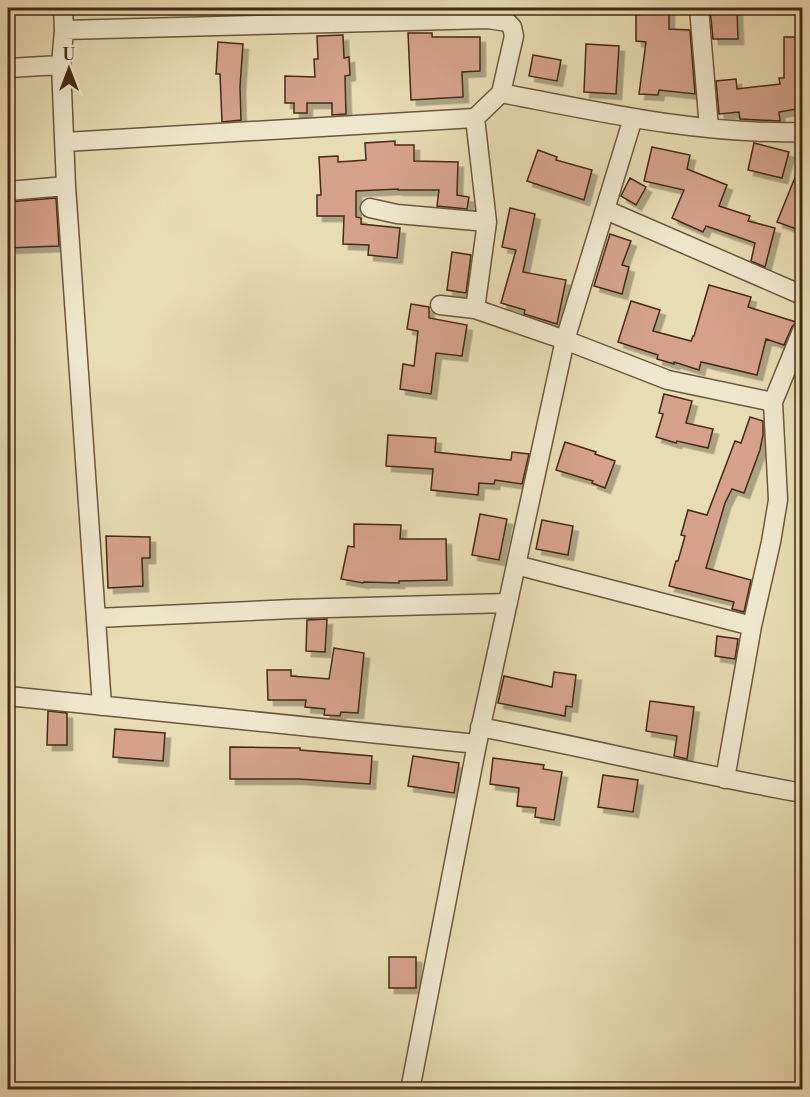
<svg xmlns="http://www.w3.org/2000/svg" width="810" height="1097" font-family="'Libre Bodoni',serif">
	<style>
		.building { fill: #d5a18c; stroke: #452914; stroke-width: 1.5; filter: url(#shadow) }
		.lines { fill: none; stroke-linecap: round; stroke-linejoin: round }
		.minor-casing { stroke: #6e563c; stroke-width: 21 }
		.minor { stroke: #f0e8ce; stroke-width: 18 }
	</style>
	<defs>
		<filter id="shadow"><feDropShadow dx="5.5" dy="5.5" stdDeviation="0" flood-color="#0004"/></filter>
	</defs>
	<rect width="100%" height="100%" fill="#e8dcb4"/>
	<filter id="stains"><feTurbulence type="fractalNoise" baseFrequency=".00333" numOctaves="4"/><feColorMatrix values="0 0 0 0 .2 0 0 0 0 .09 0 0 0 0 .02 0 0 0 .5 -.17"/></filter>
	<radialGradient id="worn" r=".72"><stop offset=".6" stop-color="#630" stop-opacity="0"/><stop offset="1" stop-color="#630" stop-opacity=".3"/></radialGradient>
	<path class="building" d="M636 8H669V29L690 30 695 94 659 90 658 95 639 94 646 42 636 41Z
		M737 8 738 39H713L710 9Z
		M408 33H432V37H480V71L462 72 463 97 411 100Z
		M343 35 344 58 349 57 350 75 345 76 346 114 332 115V103H307V113H294V103H285V76L315 77 314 59H318L317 36Z
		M784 37H802V108L779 112 780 121 740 119 739 112 719 114 716 81 736 79 737 89 780 84 779 78H784Z
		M218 42 243 44 240 87 241 120 222 122 220 74H216Z
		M586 44 619 46 616 94 584 92Z
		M533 55 561 60 557 81 529 76Z
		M395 141V145H414V161L458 162 457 195 469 197 467 209 437 206 439 190H398V189L356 191V217L361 218V224L400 228 397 258 368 255 369 245 343 244 344 216H317V195H321L319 157 338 156V162L366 160 365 143Z
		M754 143 789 152 782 178 748 170Z
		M652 147 690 155 687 169 727 185 719 206 750 216 748 221 775 228 765 267 751 261 755 243 706 226 703 232 672 218 684 190 644 181Z
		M538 150 557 157 556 160 592 170 584 200 527 181Z
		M802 160V221L799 230 777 222Z
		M630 178 646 187 636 205 621 196Z
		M56 198 59 246 8 248V202Z
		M510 208 535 214 523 272 566 280 557 324 524 314 525 310 501 303 516 250 502 247Z
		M610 234 631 241 622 265 629 267 622 294 594 286Z
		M452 252 471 255 466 293 447 290Z
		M709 285 751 297 748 307 796 322 792 327 784 345 766 339 757 375 701 362 699 370 674 362V364L657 359 658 355 618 342 631 301 660 310 653 331 691 341 693 336H694Z
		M411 304 429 307V318L467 325 462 356 436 353 431 394 400 389 403 364 414 366 418 331 407 329Z
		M664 394 692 401 686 423 713 429 708 448 677 441 676 443 656 437 663 414 659 413Z
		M750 417 763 421V435L760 450 744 493 732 489 725 503 706 568 751 580 744 612 732 609 734 602 669 586 676 561H678L685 536 681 535 688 510 707 515 735 441 741 443Z
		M388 435 436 438 435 452 511 460 512 452 529 454 522 484 495 480 494 484 479 483 478 495 431 490 433 469 386 466Z
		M565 442 596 452 595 454 615 461 605 488 592 483 593 481 556 470Z
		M480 514 507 519 499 560 472 555Z
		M542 520 573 526 568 555 536 549Z
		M354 524 401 525 400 539H446L447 580 399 581V583L364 582 363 583 341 579 348 546 354 547Z
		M106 536 150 537V558H142L143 586 108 588Z
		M327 619 325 652 306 651 307 620Z
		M717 636 738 639 735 659 715 656Z
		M334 648 364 653 358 713 341 712 340 716 324 715 325 709 305 707 306 700H268L267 670H291V676L329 679Z
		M554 672 576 675 572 707 566 706 565 716 498 703 504 676 552 687Z
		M650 701 694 707 687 759 674 756 677 736 646 731Z
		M48 711 67 713V745H47Z
		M115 729 165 733 163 761 113 757Z
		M230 747 300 748V750L372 756 370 784 299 779H230Z
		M413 756 459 763 454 793 408 786Z
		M493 758 544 765 543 769 562 772 554 820 535 817 536 808 517 806 519 788 490 784Z
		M603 775 638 780 633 812 598 807Z
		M389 957H416V988H389Z"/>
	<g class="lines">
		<defs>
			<path id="minor" d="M699 8 709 128
				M64 30 488 19 507 22 512 27 514 36 501 93 475 118 65 142
				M61 65 66 186 102 706
				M8 68 61 65 64 30 63 8
				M501 93C600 112 701 135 802 132
				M475 118 487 222 475 309 565 340 668 380 773 402
				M8 191 66 186
				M370 208 397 214 487 222
				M606 210 802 295
				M440 305 475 309
				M516 565 752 626
				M96 618 292 609 508 603
				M8 696 477 744
				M480 727C588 748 695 774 802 793
				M725 779 752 626 771 542 778 500 773 402 802 331
				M410 1090 477 744 565 340 633 118"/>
		</defs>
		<use href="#minor" class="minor-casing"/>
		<use href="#minor" class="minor"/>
	</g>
	<rect width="810" height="1097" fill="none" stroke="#e8dcb4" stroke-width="30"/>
	<rect x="9" y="9" width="792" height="1079" fill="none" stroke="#452914" stroke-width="3"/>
	<rect x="15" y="15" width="780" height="1067" fill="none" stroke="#452914" stroke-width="1.5"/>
	<g transform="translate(69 69)" stroke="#f0e8ce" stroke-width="4.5" paint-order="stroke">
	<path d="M0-4.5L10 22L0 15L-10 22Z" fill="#452914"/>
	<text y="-9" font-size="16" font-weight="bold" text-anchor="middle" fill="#452914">U</text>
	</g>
	<rect width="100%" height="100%" filter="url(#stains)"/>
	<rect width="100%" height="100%" fill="url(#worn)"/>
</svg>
